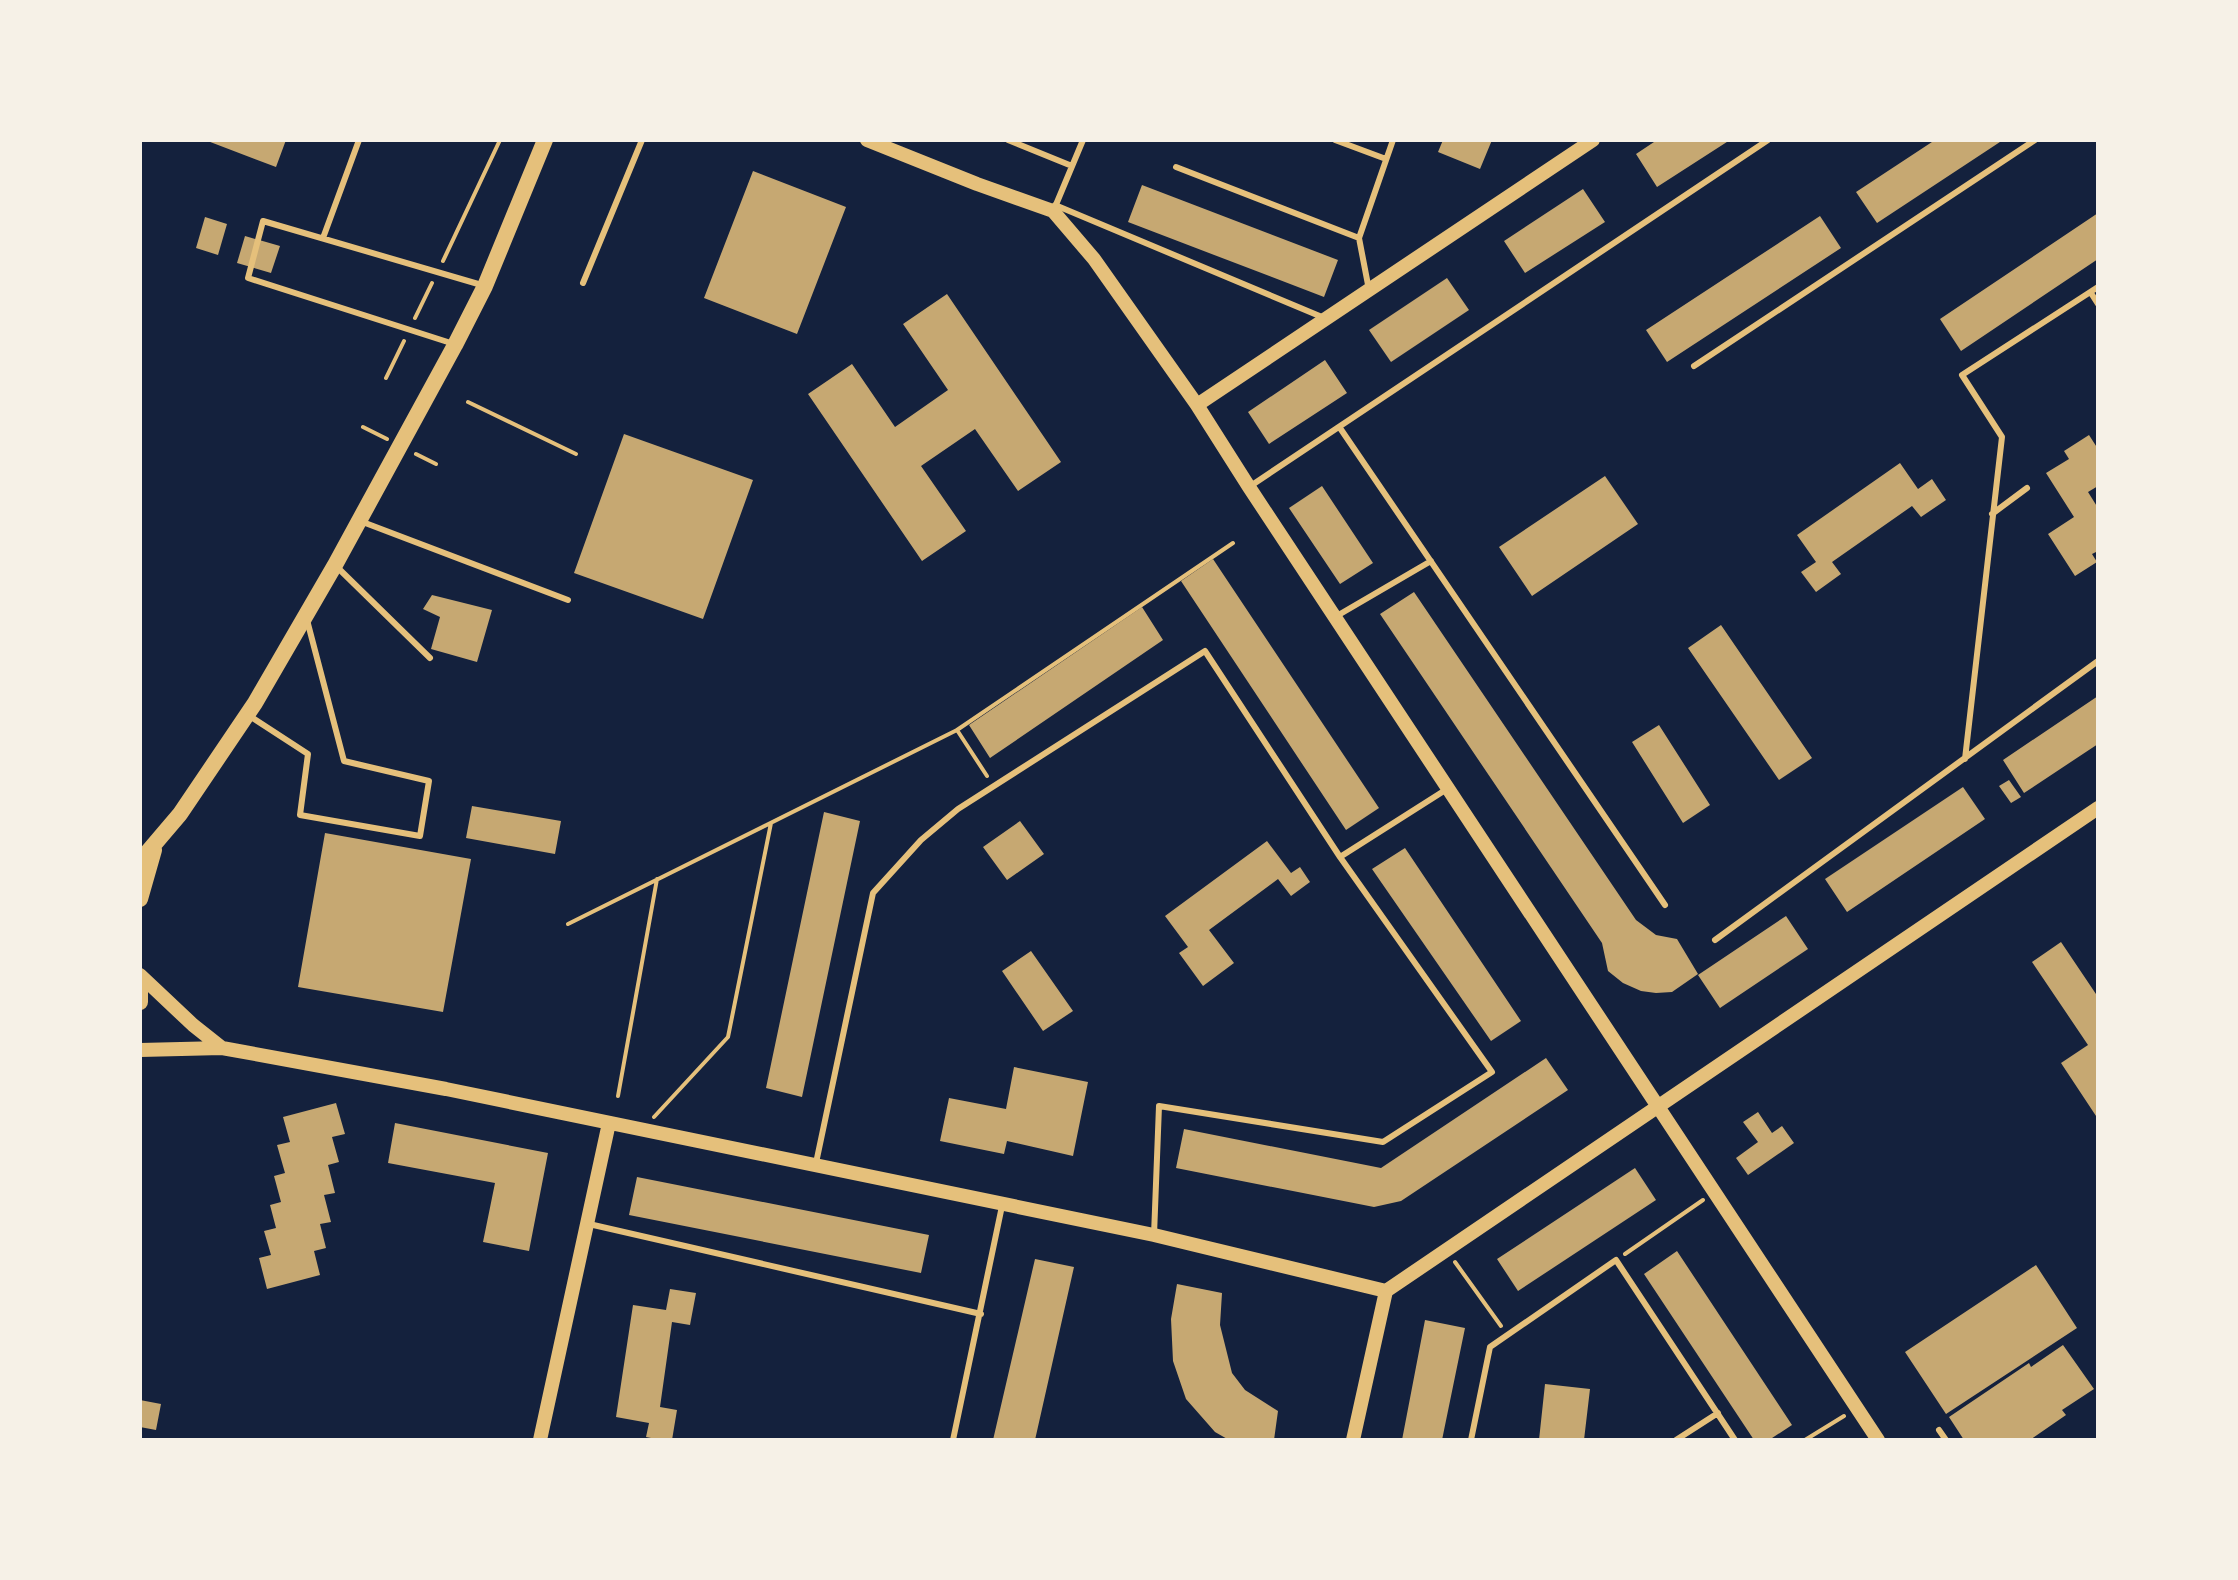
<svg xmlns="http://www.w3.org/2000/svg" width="2238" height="1580" font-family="'PT Serif',serif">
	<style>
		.building { fill: #c6a872 }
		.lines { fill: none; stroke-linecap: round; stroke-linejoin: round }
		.path { stroke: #e5c07b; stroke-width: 4 }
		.service { stroke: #e5c07b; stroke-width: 6 }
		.tertiary { stroke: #e5c07b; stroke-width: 14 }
		.secondary { stroke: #e5c07b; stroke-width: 16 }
	</style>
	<rect width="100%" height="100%" fill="#14213d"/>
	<path class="building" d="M205 140H286L276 167Z
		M1443 140H1492L1480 169 1438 152Z
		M1657 140H1730L1657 187 1636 154Z
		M1935 140H2003L1877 223 1856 192Z
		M753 171 846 207 797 334 704 298Z
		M1142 185 1338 260 1324 297 1128 222Z
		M1583 189 1605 222 1525 273 1504 241Z
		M2098 213V259L1961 351 1940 319Z
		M1820 216 1841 248 1667 362 1646 330Z
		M205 217 227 224 218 255 196 248Z
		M245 236 280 246 271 273 237 263Z
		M1447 278 1469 310 1391 362 1369 330Z
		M947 294 1061 462 1018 491 975 429 921 466 966 531 922 561 808 394 852 364 895 427 948 390 903 324Z
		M1325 360 1347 393 1269 444 1248 412Z
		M624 434 753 480 703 619 574 573Z
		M2089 435 2098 449V486L2088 492 2098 508V551L2092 554 2097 562 2075 576 2048 534 2074 517 2046 473 2069 459 2064 451Z
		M1900 463 1918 489 1932 479 1946 500 1921 517 1912 506 1832 562 1841 574 1816 592 1801 572 1816 562 1797 535Z
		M1605 476 1638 524 1532 596 1499 547Z
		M1322 486 1373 563 1340 584 1289 508Z
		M1213 559 1379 808 1346 830 1181 581Z
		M1414 592 1636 920 1656 935 1677 939 1698 974 1672 992 1656 993 1641 991 1623 983 1608 971 1602 943 1380 614Z
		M432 595 492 610 477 662 431 649 440 617 423 609Z
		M1142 607 1163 640 990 758 969 725Z
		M1721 625 1812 758 1779 780 1688 648Z
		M2098 696V744L2024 793 2003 760Z
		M1659 725 1710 805 1683 823 1632 742Z
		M2009 780 2021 797 2011 803 1999 786Z
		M1963 787 1985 819 1847 912 1825 879Z
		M472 806 561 821 555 854 466 838Z
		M824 812 860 821 802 1097 766 1088Z
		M1020 821 1044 854 1007 880 983 847Z
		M325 833 471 859 443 1012 298 987Z
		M1267 841 1291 873 1300 867 1310 882 1291 896 1278 879 1209 930 1234 963 1203 986 1179 953 1188 947 1165 916Z
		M1405 848 1521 1021 1491 1041 1372 869Z
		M1786 916 1808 949 1720 1008 1698 975Z
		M2061 942 2098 997V1119L2061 1063 2088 1045 2032 962Z
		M1031 951 1073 1011 1043 1031 1002 971Z
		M1546 1058 1568 1090 1401 1201 1374 1207 1176 1168 1184 1129 1381 1168Z
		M1014 1067 1088 1082 1073 1156 1007 1141 1004 1154 940 1141 949 1098 1006 1109Z
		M336 1103 345 1134 332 1137 339 1162 328 1165 335 1193 324 1195 331 1222 320 1224 326 1248 314 1251 320 1275 267 1289 259 1258 271 1255 264 1231 276 1228 270 1205 281 1202 274 1176 285 1173 277 1145 290 1142 283 1117Z
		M1758 1112 1772 1133 1782 1126 1794 1143 1748 1175 1736 1158 1758 1142 1743 1122Z
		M395 1123 548 1153 529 1251 483 1242 495 1183 388 1163Z
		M1635 1168 1656 1200 1518 1291 1497 1259Z
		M637 1177 929 1235 921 1273 629 1215Z
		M1677 1251 1792 1425 1769 1440H1754L1644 1274Z
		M1035 1259 1074 1267 1035 1440H993Z
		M2036 1265 2077 1328 1946 1414 1905 1352Z
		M1177 1284 1222 1293 1220 1325 1232 1373 1245 1390 1278 1411 1274 1440H1229L1215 1432 1186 1399 1173 1361 1171 1319Z
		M670 1289 696 1293 690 1325 672 1322 660 1407 677 1410 672 1440H661L646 1437 649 1423 616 1417 633 1305 666 1310Z
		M1425 1320 1465 1328 1442 1440H1402Z
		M2063 1345 2094 1389 2062 1410 2066 1415 2030 1440H1964L1949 1417 2029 1363 2031 1367Z
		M1545 1384 1590 1389 1584 1440H1539Z
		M140 1400 161 1404 156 1430 140 1427Z"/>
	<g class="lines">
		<path class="path" d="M443 261 500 140
			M415 318 432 283
			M386 378 404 341
			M468 402 576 454
			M363 427 387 439
			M416 454 436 464
			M957 730 1233 543
			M568 924 957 730 987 776
			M618 1096 657 879
			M654 1117 728 1037 771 823
			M1625 1254 1703 1200
			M1455 1262 1501 1326
			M1805 1440 1844 1416"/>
		<path class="service" d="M1008 140 1072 166
			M1335 140 1386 159
			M1176 167 1359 238 1369 290
			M1055 205 1322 317
			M1055 207 1083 140
			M323 238 359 140
			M1359 238 1393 140
			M583 283 642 140
			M2091 293 2098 304
			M454 344 248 278 263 221 485 286
			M1694 366 2035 140
			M1340 428 1665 905
			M1249 487 1768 140
			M1992 514 2027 488
			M360 521 568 600
			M338 568 430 658
			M1335 617 1431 561
			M248 715 308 754 300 815 420 836 429 781 344 761 307 620
			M1965 759 2002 437 1962 375 2098 287
			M1715 940 2098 661
			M816 1163 873 893 921 840 958 809 1205 651 1340 857 1447 789
			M589 1224 981 1314
			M1154 1235 1159 1106 1383 1142 1492 1072 1340 857
			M1939 1430 1946 1440
			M953 1440 1002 1206
			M1471 1440 1490 1347 1616 1260 1735 1440
			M1676 1440 1718 1413"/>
		<path class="tertiary" d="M867 140 977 184 1053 211 1094 259 1197 405 1249 487 1878 1440
			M1197 405 1593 140
			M140 975 193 1025 222 1048
			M140 1050 222 1048 446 1089 1154 1235 1386 1291
			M540 1440 609 1123
			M1353 1440 1386 1291 2098 808"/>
		<path class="secondary" d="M140 861 180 814 255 703 335 565 455 345 485 286 545 140
			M140 899 154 850
			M140 986V1002"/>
	</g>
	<rect width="2238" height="1580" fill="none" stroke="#f6f1e7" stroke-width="284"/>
</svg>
